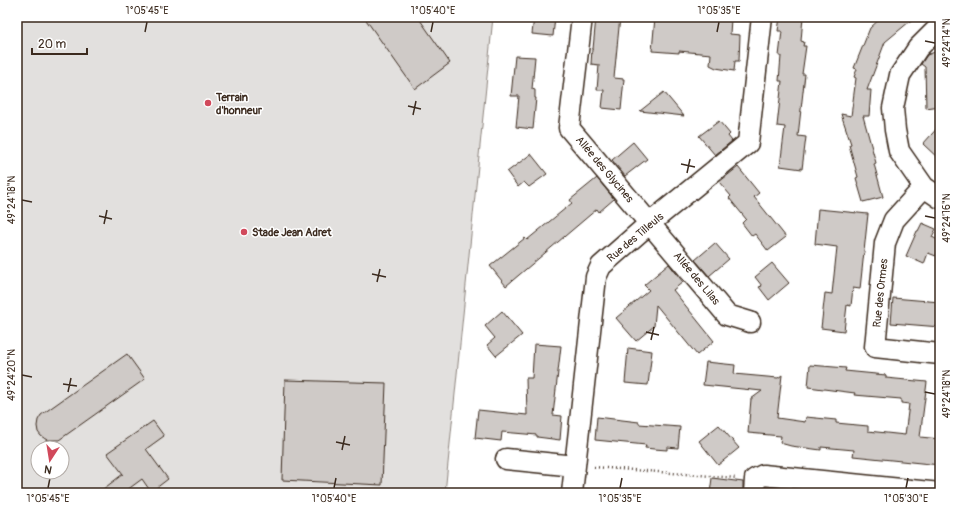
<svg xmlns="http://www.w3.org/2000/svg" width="957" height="510" font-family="Pangolin,sans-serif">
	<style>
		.green { fill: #e2e0de; stroke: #8e857e; fill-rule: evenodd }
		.building { fill: #cfcac7; stroke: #3b2a1e }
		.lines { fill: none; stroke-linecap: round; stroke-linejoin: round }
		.minor-casing { stroke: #3b2a1e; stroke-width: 23 }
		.path { stroke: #3b2a1e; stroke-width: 2.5; stroke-dasharray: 1 3; stroke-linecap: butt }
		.minor { stroke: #fff; stroke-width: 20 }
		.ticks { fill: none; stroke: #3b2a1e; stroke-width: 1.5 }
		.poi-dot { fill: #d1495b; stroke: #fff; stroke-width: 1.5 }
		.labels { text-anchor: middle; stroke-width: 3; stroke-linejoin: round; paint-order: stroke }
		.poi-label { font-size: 11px; font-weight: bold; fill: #3b2a1e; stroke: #fff; text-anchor: start }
		.street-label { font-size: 11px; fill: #3b2a1e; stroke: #fff }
		.neatline { fill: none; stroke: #3b2a1e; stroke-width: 1.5 }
		.ticks-label { font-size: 10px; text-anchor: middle; fill: #3b2a1e }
	</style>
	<rect width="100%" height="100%" fill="#fff"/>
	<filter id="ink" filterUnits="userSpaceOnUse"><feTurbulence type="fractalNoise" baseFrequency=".025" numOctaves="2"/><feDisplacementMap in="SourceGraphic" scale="8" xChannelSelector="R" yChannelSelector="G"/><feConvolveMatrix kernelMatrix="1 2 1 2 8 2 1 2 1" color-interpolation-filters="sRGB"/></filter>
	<g filter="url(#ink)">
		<path class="green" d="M17 17H493L445 493H17ZM38 448H62V472H38Z"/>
		<path class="building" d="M364 17H418L450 63 415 89Z
			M534 17H555L553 36 532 34Z
			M596 17H620L614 78 624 79 621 110 602 108 604 90H597L599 65 591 64 592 49H593Z
			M655 17H724L731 19 730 34 740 35 739 61H735L734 71 716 68 710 65 711 54 679 51V53L652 51Z
			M780 17H803L801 41 804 42 803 46H806L802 74H805L798 136 806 137 802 169 780 166 785 127 777 126 782 81H779L781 56H779L782 31H778Z
			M882 17H915L885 42 867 90H871L869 116H863L876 163 874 164 883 197 863 202 856 178 858 177 849 145 851 144 841 114 851 116 856 78 854 77 857 69 854 68 870 28Z
			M940 50V106L926 108 925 67 921 64 927 55Z
			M515 56 535 57 532 89 535 90V98H536L533 129 516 127 519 96H511Z
			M664 92 684 116 640 111Z
			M719 121 730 134 728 136 732 141 715 155 699 136Z
			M940 125V160L923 144Z
			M633 142 647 159 625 176 612 160Z
			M531 154 547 174 529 187 524 182 518 187 507 172Z
			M738 167 759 193 754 197 786 237 768 251 755 234 752 236 742 223 746 219 729 198 731 196 719 182Z
			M597 178 614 199 599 212 597 209 506 286 490 266 525 238 527 240 572 203 570 200Z
			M818 209 868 214 860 289 853 288 851 306 847 305 844 331 821 328 825 293 832 294 837 247 815 244Z
			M922 223 936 229 932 237 940 241V247L936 256 928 253 924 264 906 256 917 231H918Z
			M715 243 729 259 709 276 695 260Z
			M772 263 789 283 769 300 759 287 762 286 755 277Z
			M669 264 683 282 673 290 714 341 697 355 656 305 654 326 636 341 616 318 649 290 644 285Z
			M893 298 940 302V327L891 323Z
			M502 311 522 335 496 356 487 345 495 338 485 326Z
			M534 344 561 346 553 415 562 416 560 440 537 437V435L502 432 501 441 475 438 478 410 527 415 526 378H532Z
			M628 348 652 351 648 385 625 383Z
			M127 354 145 379 59 440H47L41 436 38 432 37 426 38 420 41 415Z
			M706 362 735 365 734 374 778 378 782 375 777 418 805 422 806 417 836 420V423L868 426V431L905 435 909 404 901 403V399L854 395 855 393 808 387 810 365 846 368 845 371 886 375V378L927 382 920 437 940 439V465L853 456 854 450 821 447V450L791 446 780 443 781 436 748 433 751 399 762 391 703 385Z
			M285 380 386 383 382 485 282 480Z
			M597 417 639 422V424L680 427 678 448 667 447V450L654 449 645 448 646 445 595 440Z
			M153 421 164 436 146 449 168 479 151 492 142 479 123 493H98L123 474 107 453Z
			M719 425 739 448 718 465 699 441Z
			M712 478 743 482V493H710Z"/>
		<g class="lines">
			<defs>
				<path id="minor" d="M582 17 569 128 727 315 750 322
					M940 26 918 48 900 75 893 108 895 130 899 151 924 187 940 198
					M924 187 894 220 885 243 875 347 940 354
					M506 459 575 466
					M572 493 596 277 601 266 650 223 748 143 762 17
					M754 493 755 479 763 475 940 493"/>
			</defs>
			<use href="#minor" class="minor-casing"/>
			<path class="path" d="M594 467 737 478"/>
			<use href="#minor" class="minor"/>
		</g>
	</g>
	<path class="ticks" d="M145 32 147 22M431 32 433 22M717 32 719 22M925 41 935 43M408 106 421 109M413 115 416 101M681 164 695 167M687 173 690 159M22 200 32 202M99 216 112 219M925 216 935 218M104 224 107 210M372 274 386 277M377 282 380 269M646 332 659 335M651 340 654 327M22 375 32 377M63 384 77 386M68 392 71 378M925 392 935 394M336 442 350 445M342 450 345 436M48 488 50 478M334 488 336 478M620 488 622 478M906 488 908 478"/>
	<g class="poi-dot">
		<circle cx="208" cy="103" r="4"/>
		<circle cx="244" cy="232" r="4"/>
	</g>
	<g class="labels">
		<g class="poi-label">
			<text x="216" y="101">Terrain<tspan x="216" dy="13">d'honneur</tspan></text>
			<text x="252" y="236">Stade Jean Adret</text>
		</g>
		<g class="street-label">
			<text transform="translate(605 169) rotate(50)" y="4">Allée des Glycines</text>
			<text transform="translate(635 237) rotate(-40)" y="4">Rue des Tilleuls</text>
			<text transform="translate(697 278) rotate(50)" y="4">Allée des Lilas</text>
			<text transform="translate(880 293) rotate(-84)" y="4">Rue des Ormes</text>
		</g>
	</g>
	<rect width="957" height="510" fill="none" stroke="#fff" stroke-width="44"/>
	<g transform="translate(50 460) rotate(192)"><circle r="19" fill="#ffffff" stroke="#b1aaa5"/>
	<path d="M0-3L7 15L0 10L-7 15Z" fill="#d1495b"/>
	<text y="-6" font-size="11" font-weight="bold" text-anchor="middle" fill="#3b2a1e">N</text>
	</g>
	<path d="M32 48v6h55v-6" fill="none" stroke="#3b2a1e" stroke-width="2"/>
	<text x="38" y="48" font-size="12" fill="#3b2a1e" stroke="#ffffff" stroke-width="3" paint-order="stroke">20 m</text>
	<rect x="22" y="22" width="913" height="466" class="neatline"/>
	<g class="ticks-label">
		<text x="147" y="14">1°05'45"E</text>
		<text x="433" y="14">1°05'40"E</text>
		<text x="719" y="14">1°05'35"E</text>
		<text transform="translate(946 43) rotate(-90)" y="4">49°24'14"N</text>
		<text transform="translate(11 200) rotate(-90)" y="4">49°24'18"N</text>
		<text transform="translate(946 218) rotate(-90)" y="4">49°24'16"N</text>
		<text transform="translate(11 375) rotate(-90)" y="4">49°24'20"N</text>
		<text transform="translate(946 394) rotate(-90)" y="4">49°24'18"N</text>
		<text x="48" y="502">1°05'45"E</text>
		<text x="334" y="502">1°05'40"E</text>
		<text x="620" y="502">1°05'35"E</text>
		<text x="906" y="502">1°05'30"E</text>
	</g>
</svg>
